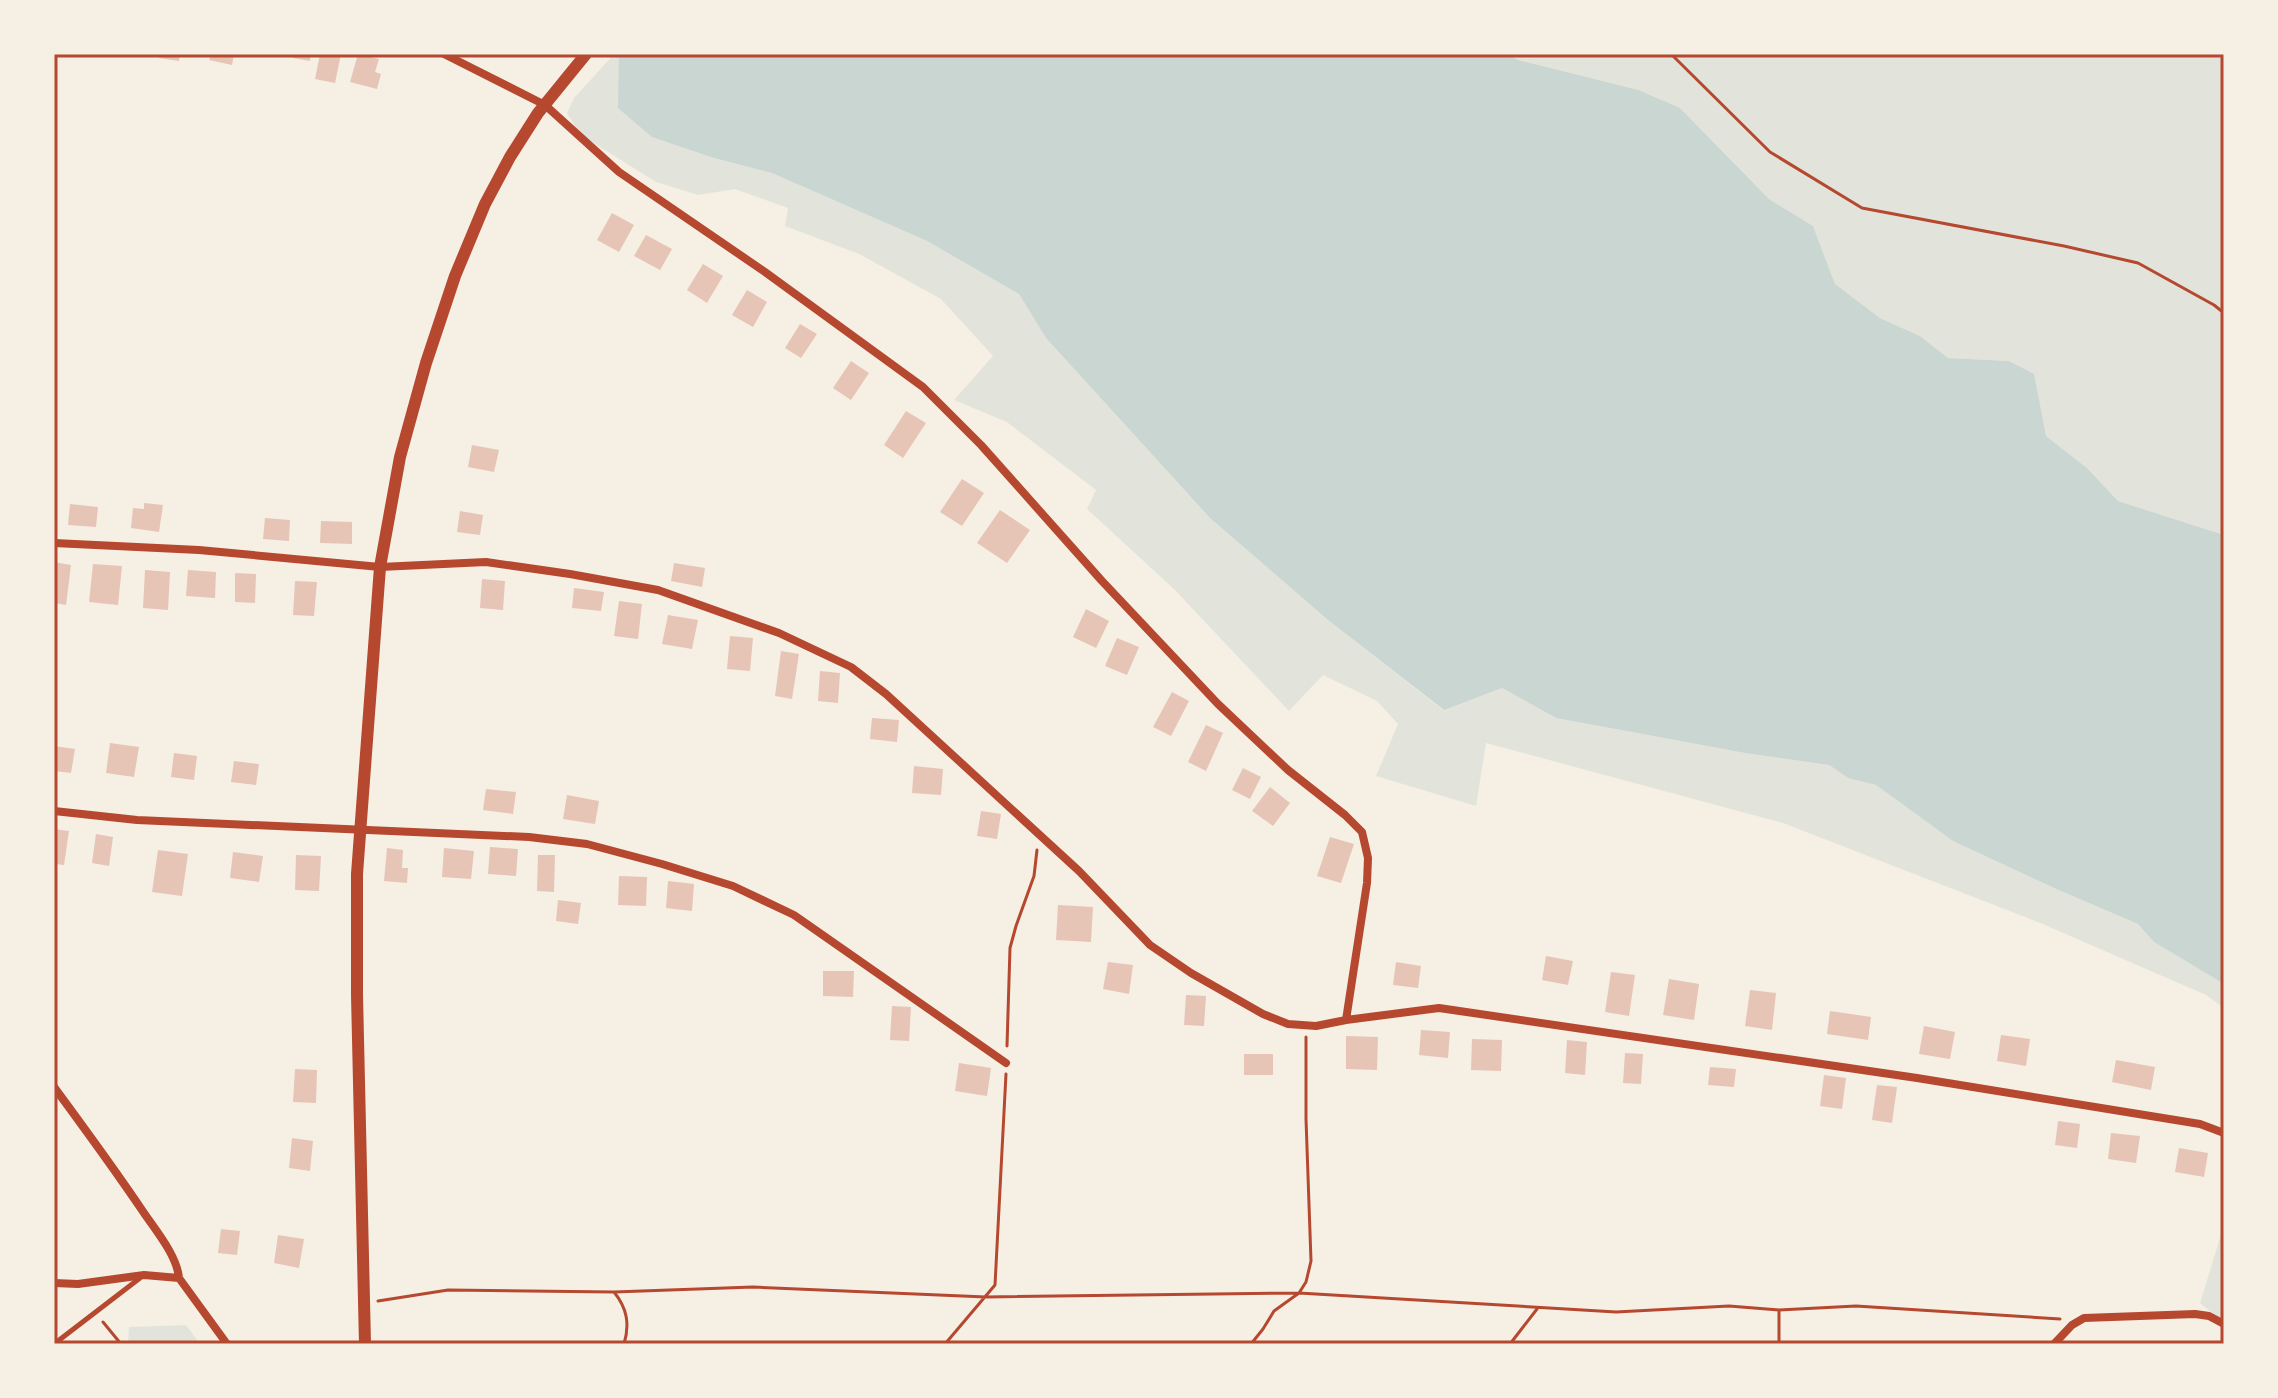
<svg xmlns="http://www.w3.org/2000/svg" width="2278" height="1398" font-family="'Source Serif 4',serif">
	<style>
		.green { fill: #e2e4dc }
		.water { fill: #c9d6d2 }
		.building { fill: #e6c5b7 }
		.lines { fill: none; stroke-linecap: round; stroke-linejoin: round }
		.path { stroke: #b5482f; stroke-width: 3 }
		.service { stroke: #b5482f; stroke-width: 5 }
		.minor { stroke: #b5482f; stroke-width: 8 }
		.tertiary { stroke: #b5482f; stroke-width: 12 }
		.neatline { fill: none; stroke: #b5482f; stroke-width: 3 }
	</style>
	<rect width="100%" height="100%" fill="#f6efe4"/>
	<path class="green" d="M614 54H619V72L714 158 772 173 927 241 1019 294 1046 338 1210 518 1328 620 1443 710 1502 688 1556 718 1745 753 1829 765 1848 778 1876 785 1953 841 2054 888 2138 924 2154 942 2224 984V1008L2206 995 2038 922 1783 823 1486 743 1476 806 1376 776 1398 724 1377 701 1323 675 1289 711 1174 589 1087 509 1096 490 1007 422 954 400 993 356 941 299 859 254 785 226 788 208 735 189 698 195 656 182 581 135 567 113 574 98Z
		M1507 54H2224V535L2118 501 2087 468 2046 436 2033 374 2009 361 1948 358 1920 336 1880 318 1835 284 1813 226 1769 199 1680 108 1518 60Z
		M2224 1225V1323L2200 1303Z
		M186 1325 200 1344H128L129 1327Z"/>
	<path class="water" d="M619 54H1507L1518 60 1638 90 1680 108 1769 199 1813 226 1835 284 1880 318 1920 336 1948 358 2009 361 2034 374 2046 436 2087 468 2118 501 2224 535V984L2154 942 2138 924 2054 888 1953 841 1876 785 1848 778 1829 765 1745 753 1556 718 1502 688 1444 710 1328 620 1210 518 1046 338 1019 294 927 241 772 173 714 158 652 137 618 108Z"/>
	<path class="building" d="M160 54H180L179 61 159 58Z
		M211 54H234L232 65 209 60Z
		M293 54H311L310 61 293 58Z
		M320 54H341L335 83 315 79Z
		M358 54 379 59 375 72 381 74 377 89 350 82Z
		M612 213 634 225 619 252 597 240Z
		M646 235 672 249 660 270 634 256Z
		M703 264 723 276 707 303 687 290Z
		M747 290 767 302 753 327 732 315Z
		M800 324 817 334 801 358 785 348Z
		M851 361 869 373 851 400 833 388Z
		M906 411 926 423 903 458 884 445Z
		M472 445 499 450 494 472 468 467Z
		M962 479 984 493 962 526 940 512Z
		M144 503 163 505 159 532 131 528 133 508 144 509Z
		M70 504 98 507 96 527 68 525Z
		M1000 510 1030 530 1007 563 977 543Z
		M460 511 483 515 480 535 457 532Z
		M265 518 290 520 289 541 263 539Z
		M321 521 352 522V544L320 543Z
		M54 562 71 565 66 605 54 603Z
		M674 563 705 568 702 587 671 581Z
		M93 564 122 566 118 605 89 602Z
		M145 570 170 572 168 610 143 608Z
		M188 570 216 572 215 598 186 596Z
		M235 573 256 574 255 603 235 602Z
		M482 579 505 581 503 610 480 608Z
		M295 581 317 582 314 616 293 615Z
		M574 588 604 592 601 611 572 608Z
		M619 601 642 604 638 639 614 636Z
		M1086 609 1109 621 1096 648 1073 637Z
		M668 615 698 620 692 649 662 644Z
		M730 636 753 638 750 671 727 669Z
		M1117 638 1139 647 1127 675 1105 666Z
		M781 651 799 654 792 699 775 696Z
		M820 671 840 673 838 703 818 701Z
		M1172 692 1189 701 1171 736 1153 727Z
		M872 718 899 720 897 742 870 739Z
		M1206 725 1223 733 1206 771 1188 762Z
		M110 743 139 747 134 777 106 773Z
		M54 746 75 749 71 773 54 771Z
		M174 753 197 756 194 780 171 777Z
		M234 761 259 764 256 785 231 782Z
		M914 766 943 769 941 795 912 793Z
		M1243 768 1261 777 1250 799 1232 790Z
		M1270 787 1290 803 1273 826 1252 811Z
		M486 789 516 792 513 814 483 810Z
		M567 795 599 801 595 824 563 819Z
		M981 811 1001 814 997 839 977 836Z
		M54 829 69 831 64 865 54 864Z
		M96 834 113 837 109 866 92 863Z
		M1330 837 1354 844 1341 883 1317 876Z
		M490 847 518 849 516 876 488 874Z
		M387 848 403 850 402 868H408L407 883 384 881Z
		M444 848 474 851 471 879 442 877Z
		M158 850 188 854 182 896 152 892Z
		M233 852 263 856 259 882 230 878Z
		M296 855 321 856 319 891 295 890Z
		M538 855H555L554 892 537 891Z
		M619 876 647 877 646 906 618 905Z
		M668 881 694 884 692 911 666 908Z
		M558 900 581 903 578 924 556 921Z
		M1058 905 1093 907 1091 942 1056 940Z
		M1546 956 1573 961 1568 985 1542 980Z
		M1108 962 1133 965 1129 994 1103 989Z
		M1396 962 1421 966 1418 988 1393 985Z
		M823 971H854L853 997 823 996Z
		M1611 972 1635 975 1629 1016 1605 1012Z
		M1669 979 1699 984 1694 1020 1663 1015Z
		M1750 990 1776 993 1772 1030 1745 1026Z
		M1186 995 1206 996 1204 1026 1184 1025Z
		M892 1006 911 1007 909 1041 890 1040Z
		M1830 1011 1871 1017 1868 1040 1827 1034Z
		M1924 1026 1955 1032 1950 1059 1919 1054Z
		M1421 1030 1450 1032 1448 1058 1419 1055Z
		M2001 1035 2030 1039 2026 1066 1997 1061Z
		M1346 1036 1378 1037 1377 1070 1346 1069Z
		M1472 1039 1502 1040 1501 1071 1471 1070Z
		M1567 1040 1587 1042 1585 1075 1565 1073Z
		M1625 1053 1643 1054 1641 1084 1623 1083Z
		M1244 1054H1273V1075H1244Z
		M2116 1060 2155 1067 2151 1090 2112 1082Z
		M959 1063 991 1068 987 1096 955 1091Z
		M1710 1067 1736 1069 1734 1087 1708 1085Z
		M295 1069 317 1070 316 1103 293 1102Z
		M1824 1075 1846 1078 1842 1109 1820 1106Z
		M1877 1085 1897 1087 1892 1123 1872 1120Z
		M2058 1121 2080 1124 2077 1148 2055 1145Z
		M2111 1133 2140 1136 2136 1163 2108 1159Z
		M292 1138 313 1141 310 1171 289 1168Z
		M2179 1148 2208 1153 2204 1177 2175 1172Z
		M221 1229 240 1231 237 1255 218 1253Z
		M278 1235 304 1239 299 1268 274 1263Z"/>
	<g class="lines">
		<path class="path" d="M1671 54 1770 152 1862 208 2064 246 2138 263 2214 305 2224 313
			M1007 1046 1010 948 1016 926 1034 876 1037 850
			M614 1292C627 1308 630 1324 624 1344
			M378 1301 448 1290 614 1292 753 1287 986 1297 1299 1293 1616 1312 1729 1306 1779 1310 1856 1306 2060 1319
			M1779 1310V1344
			M103 1322 121 1344
			M945 1344 995 1285 1006 1074
			M1251 1344 1263 1329 1274 1311 1299 1293 1306 1282 1311 1261 1306 1119V1037
			M1510 1344 1537 1309"/>
		<path class="service" d="M54 1344 140 1278"/>
		<path class="minor" d="M444 54 545 105 619 172 765 272 923 387 981 445 1102 581 1218 704 1288 770 1345 815 1362 832 1368 858 1367 883 1346 1020
			M54 543 199 550 380 567 486 562 570 574 658 590 779 633 851 667 886 694 1079 871 1150 945 1191 973 1263 1014 1288 1024 1316 1026 1346 1020 1439 1008 1917 1078 2200 1124 2224 1133
			M54 811 137 820 529 837 587 844 662 864 733 886 794 915 1006 1063
			M54 1087C85 1129 115 1170 144 1213 157 1232 177 1256 179 1278L227 1344
			M54 1283 78 1284 144 1275 179 1278
			M2054 1344 2072 1325 2084 1318 2195 1314 2209 1316 2224 1324"/>
		<path class="tertiary" d="M365 1344 357 995V874L380 567 400 457 426 363 455 276 485 204 510 157 538 113 586 54"/>
	</g>
	<rect width="2278" height="1398" fill="none" stroke="#f6efe4" stroke-width="112"/>
	<rect x="56" y="56" width="2166" height="1286" class="neatline"/>
</svg>
